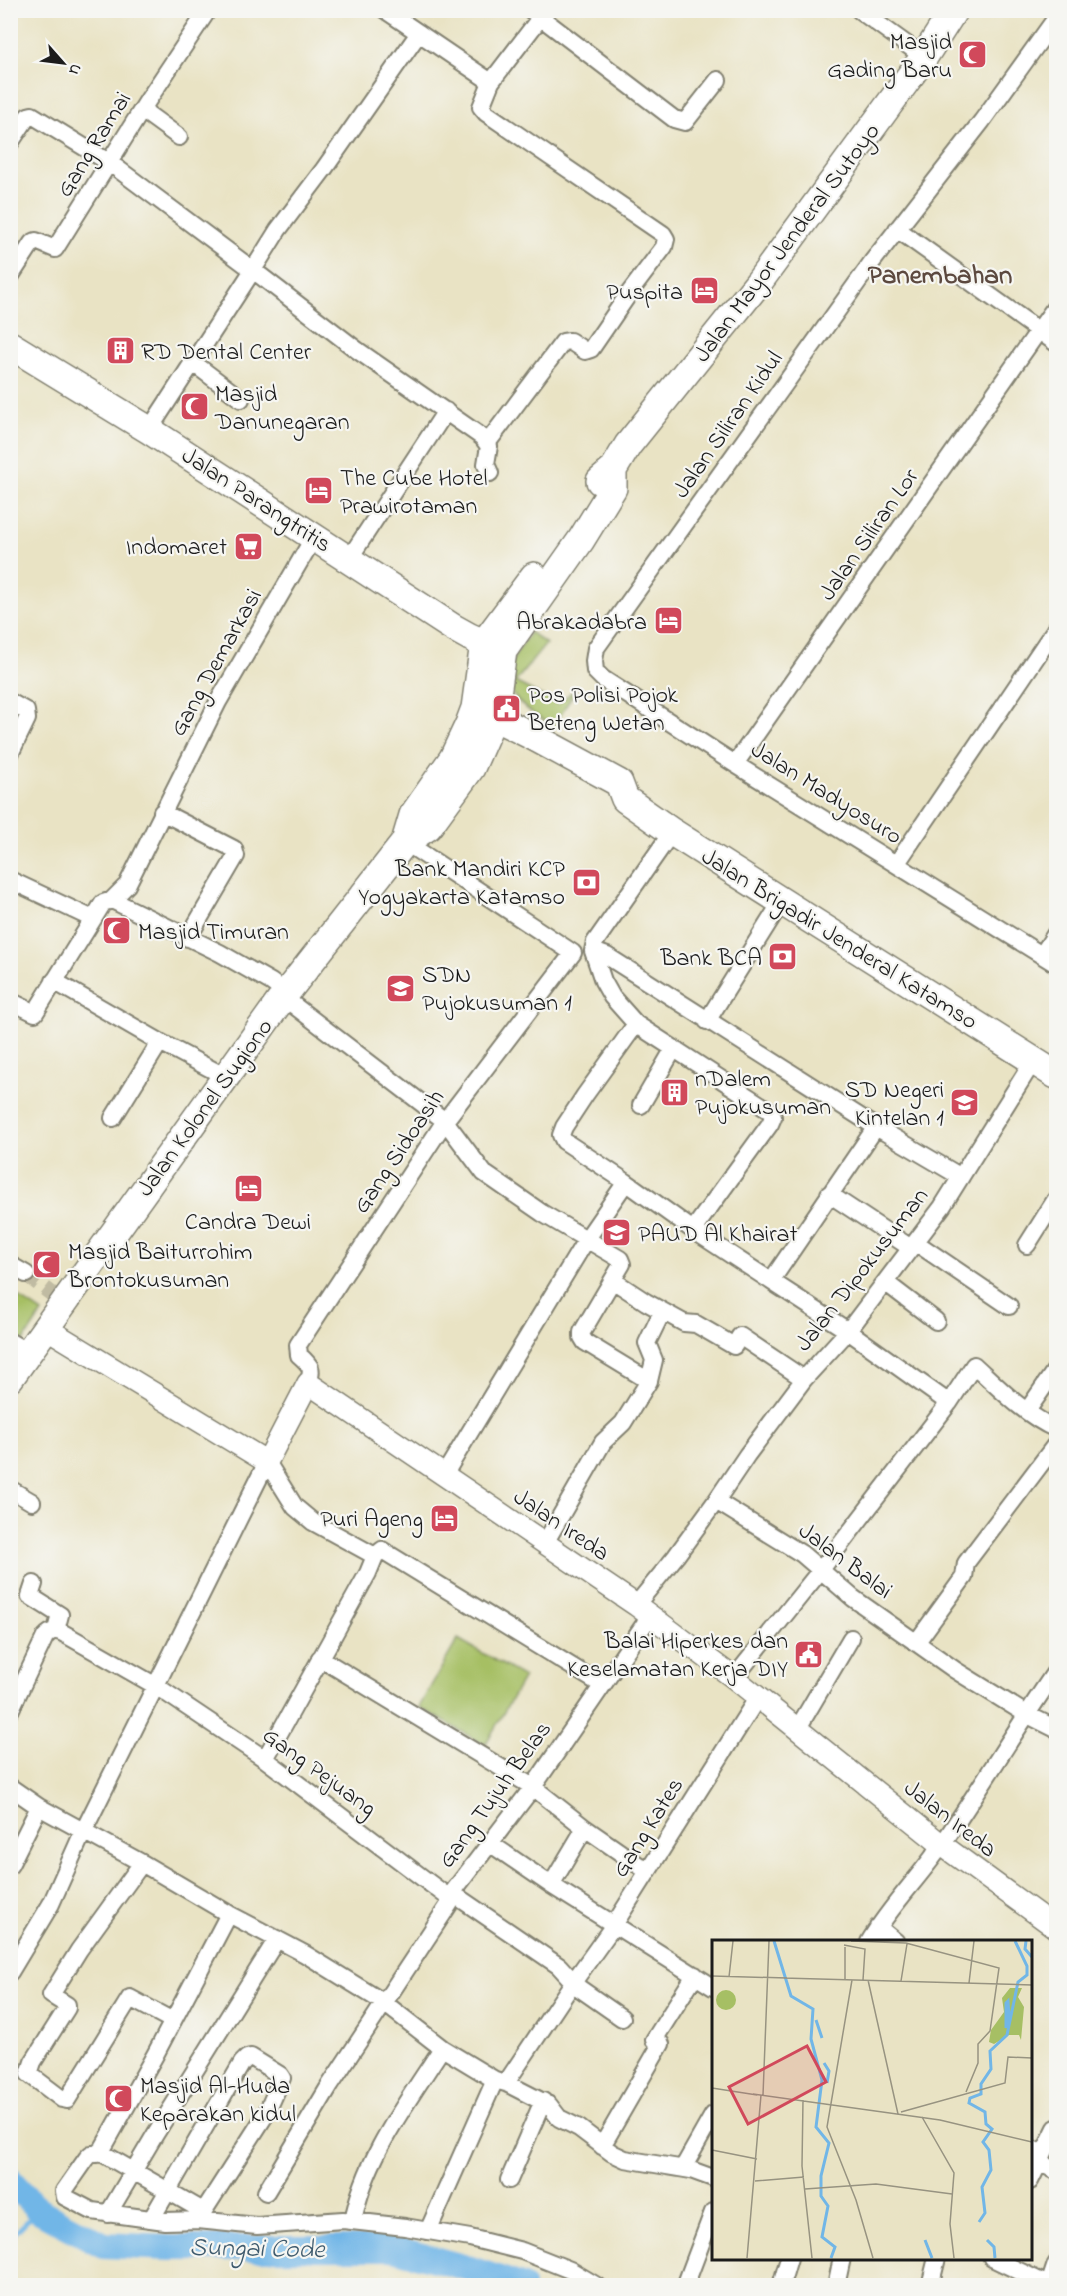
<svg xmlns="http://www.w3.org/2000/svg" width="1067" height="2296" font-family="'Indie Flower',sans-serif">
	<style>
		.green { fill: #a6bf64; stroke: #616e40; stroke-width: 1.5 }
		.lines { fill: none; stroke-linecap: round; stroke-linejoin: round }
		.stream { stroke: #71b6e7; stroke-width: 4.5 }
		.river { stroke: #71b6e7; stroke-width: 26 }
		.minor-tunnel { stroke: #c0bba2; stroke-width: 16; stroke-dasharray: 16 8; stroke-linecap: butt }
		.minor-casing { stroke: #828070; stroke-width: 20 }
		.tertiary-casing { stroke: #828070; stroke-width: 24 }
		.primary-casing { stroke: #828070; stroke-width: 30 }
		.minor { stroke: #fff; stroke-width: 16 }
		.tertiary { stroke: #fff; stroke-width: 21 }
		.primary { stroke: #fff; stroke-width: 27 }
		.labels { text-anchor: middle; stroke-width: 4.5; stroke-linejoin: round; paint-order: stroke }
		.poi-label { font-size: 24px; fill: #1c1c1c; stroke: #f6f6f2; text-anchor: start }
		.street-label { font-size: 24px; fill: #1c1c1c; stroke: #f6f6f2 }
		.water-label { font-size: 26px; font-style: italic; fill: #3e5a6d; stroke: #f6f6f2 }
		.quarter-label { font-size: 27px; font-weight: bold; fill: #5c493f; stroke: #f6f6f2 }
		.inset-river { fill: none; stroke: #71b6e7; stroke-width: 3 }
		.inset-road { fill: none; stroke: #979381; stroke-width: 1.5 }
		.view { fill: #d1495b; fill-opacity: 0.15; stroke: #d1495b; stroke-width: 3 }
		.inset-edge { fill: none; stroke: #1c1c1c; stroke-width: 3 }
	</style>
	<rect width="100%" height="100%" fill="#f6f6f2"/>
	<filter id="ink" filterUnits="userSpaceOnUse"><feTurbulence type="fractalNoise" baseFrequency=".0167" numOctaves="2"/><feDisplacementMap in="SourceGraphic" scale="12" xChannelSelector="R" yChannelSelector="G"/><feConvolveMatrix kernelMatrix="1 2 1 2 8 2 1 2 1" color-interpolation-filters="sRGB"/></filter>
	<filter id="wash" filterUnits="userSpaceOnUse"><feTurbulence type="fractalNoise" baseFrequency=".008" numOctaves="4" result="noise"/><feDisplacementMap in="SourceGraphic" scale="24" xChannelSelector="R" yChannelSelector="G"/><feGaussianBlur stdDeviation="1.35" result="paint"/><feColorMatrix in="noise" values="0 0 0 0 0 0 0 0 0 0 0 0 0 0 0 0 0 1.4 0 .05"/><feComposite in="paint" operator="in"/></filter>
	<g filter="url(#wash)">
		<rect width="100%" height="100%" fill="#e9e3c4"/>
		<path class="green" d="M530 632 546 644 515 682 558 704 577 687 554 727C535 715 500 697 509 669 513 656 524 643 530 632Z
			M10 1273 20 1279 12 1293 42 1313 21 1345 11 1338Z
			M458 1639 524 1677 485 1745 419 1707Z"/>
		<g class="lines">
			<path class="stream" d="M10 2238 38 2210"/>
			<path class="river" d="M10 2180 38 2210 103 2245 170 2248H393L471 2269 521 2286"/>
		</g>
	</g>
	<g filter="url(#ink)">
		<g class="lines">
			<path class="minor-tunnel" d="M26 1274 64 1303"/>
			<defs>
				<path id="minor" d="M385 10 491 82 481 107 486 113 663 234 666 239 664 247 630 292 591 349 585 351 570 341 563 342 488 442
					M531 10 674 119 685 122 718 80
					M859 10 924 57
					M1056 18 982 121 872 262 596 648 594 661 595 671 603 679 735 764 1056 964
					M491 82 540 18
					M142 110 179 137
					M10 143 28 116 32 115 110 163 253 270 278 230 324 169 419 33
					M897 229 1056 343
					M10 277 32 243 36 241 55 249 148 100 208 10
					M192 362 241 399
					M149 430 253 270 357 350 482 437 489 446 486 464 490 473
					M349 559 446 411
					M10 702 26 711 27 719 10 754
					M735 764 1056 306
					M162 812 234 849 236 856 188 938
					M672 832 595 942 593 951 603 981 612 997 636 1024 770 1111 773 1117 770 1124 693 1230 771 1281
					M897 863 1056 628
					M10 880 93 919
					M112 900 220 953 271 982 286 993
					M593 951 607 956 876 1127 961 1177
					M1042 955 1056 933
					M54 981 160 1042 226 1077
					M283 997 445 1121 484 1173 542 1213 620 1259 622 1264 582 1332V1337L585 1342 649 1381
					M10 1001 35 1013 103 903 112 900 127 885 218 702 314 537
					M707 1021 782 901
					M641 1105 673 1050
					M113 1118 160 1042
					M876 1127 771 1281 848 1331 949 1403
					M626 1182 693 1230
					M829 1194 911 1248
					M915 1242 1009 1306
					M1027 1245 1056 1199
					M10 1265 26 1274
					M615 1277 617 1283 646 1302 684 1323 696 1324 734 1346 740 1336 804 1379
					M885 1282 936 1321
					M10 1342 29 1353
					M308 1383C314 1368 310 1365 299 1355L298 1345 445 1121 573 953 405 842
					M1027 1411 1056 1369
					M267 1462 295 1507 313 1522 375 1556
					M444 1475 586 1240 626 1182 564 1141 561 1135 564 1127 585 1095 636 1024
					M10 1489 32 1502
					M716 1501 747 1455 804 1379 848 1331 942 1207 1034 1060
					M545 1543 603 1442 623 1423 649 1381 654 1360 647 1343 662 1312
					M34 1584 30 1596 60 1615 56 1630
					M636 1605 676 1556 716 1501 802 1554 853 1598 955 1670 1026 1714 1056 1729
					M916 1643 964 1577 966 1563 1056 1444
					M320 1658 533 1787 585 1828 647 1871
					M734 1678 820 1571 949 1403 974 1365C999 1388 1025 1415 1056 1429
					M10 1711 45 1637C51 1630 55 1630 63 1633L156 1686 265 1759 452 1900
					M798 1728 851 1638
					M265 1759 368 1573 375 1556 382 1550 602 1685
					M10 1787 39 1807 142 1863 229 1914 305 1954 383 2002 442 2048 495 2080 506 2083 549 2105 559 2118 579 2128 612 2153 625 2159 691 2170 713 2178
					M491 1844 551 1885 713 1987
					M142 1863 79 1950 51 1995 67 2005V2008L33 2062 29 2074 62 2099 67 2100 130 1998 173 2021
					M10 1865 39 1807
					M551 1885 585 1828
					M452 1893 559 1966 579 1988 622 2018
					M229 1914 155 2055 103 2148 97 2154H91L87 2158 64 2191 65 2197 92 2211 165 2221 198 2220 257 2226 343 2220 405 2227 470 2238 522 2251 570 2270 597 2286
					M878 1927 896 1942
					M869 1942C890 1906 920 1877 943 1843 982 1786 1017 1727 1056 1671
					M10 1972 51 1904 83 1832 267 1462
					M506 2083 574 1981 614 1925 758 1697
					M602 2146 661 2044 654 2040 695 1975
					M1030 2148 1043 2154
					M100 2152 203 2211
					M1039 2162 1056 2171
					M683 2168 713 2115
					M509 2180 543 2101
					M1030 2181 1056 2128
					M266 2192 330 2085 452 1900V1893L533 1787 650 1616
					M108 2214 156 2133 277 1939
					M152 2218 242 2063 247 2058 251 2057 280 2075 282 2078 266 2114 198 2220
					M353 2221C365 2157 407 2103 442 2048
					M428 2231 495 2080
					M992 2258 1050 2286
					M782 2282 789 2258
					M1049 2285 1056 2264
					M685 2286 713 2212
					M836 2286 842 2258
					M930 2286 937 2258"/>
				<path id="tertiary" d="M46 1328 267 1462 308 1383 636 1605 734 1678 942 1845 1056 1928"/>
				<path id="primary" d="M10 345 149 430 452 627 470 637 501 650
					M600 481 613 470 628 445 759 282 924 57 954 10
					M478 709 534 737 619 783 625 799 672 832 1056 1075
					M405 842 413 815 453 758 469 724 475 708 484 643 534 576
					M10 1378 283 997 405 842 428 827 471 768 494 716 503 651 581 540 613 488V470"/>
			</defs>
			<use href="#minor" class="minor-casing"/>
			<use href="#tertiary" class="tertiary-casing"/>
			<use href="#primary" class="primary-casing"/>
			<use href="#minor" class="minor"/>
			<use href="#tertiary" class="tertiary"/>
			<use href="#primary" class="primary"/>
		</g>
	</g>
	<defs>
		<symbol id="mosque-square" viewBox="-11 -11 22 22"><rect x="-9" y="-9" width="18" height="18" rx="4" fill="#d1495b" stroke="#f6f6f2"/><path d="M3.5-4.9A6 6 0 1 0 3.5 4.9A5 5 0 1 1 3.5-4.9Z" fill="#fff"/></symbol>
		<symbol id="hotel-square" viewBox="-11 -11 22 22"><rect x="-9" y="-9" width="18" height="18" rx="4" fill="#d1495b" stroke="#f6f6f2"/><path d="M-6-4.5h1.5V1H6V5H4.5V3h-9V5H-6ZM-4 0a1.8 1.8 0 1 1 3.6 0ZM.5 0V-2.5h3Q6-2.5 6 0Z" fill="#fff"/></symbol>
		<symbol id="building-square" viewBox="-11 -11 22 22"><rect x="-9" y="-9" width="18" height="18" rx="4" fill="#d1495b" stroke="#f6f6f2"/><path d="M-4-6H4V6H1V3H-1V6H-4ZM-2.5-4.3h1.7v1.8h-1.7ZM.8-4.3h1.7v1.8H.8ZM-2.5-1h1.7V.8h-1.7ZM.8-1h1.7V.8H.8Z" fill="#fff"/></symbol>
		<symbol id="supermarket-square" viewBox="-11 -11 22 22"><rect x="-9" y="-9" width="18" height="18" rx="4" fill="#d1495b" stroke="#f6f6f2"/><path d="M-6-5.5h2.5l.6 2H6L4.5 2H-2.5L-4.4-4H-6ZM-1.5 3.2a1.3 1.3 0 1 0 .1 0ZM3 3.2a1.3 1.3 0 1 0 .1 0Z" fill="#fff"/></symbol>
		<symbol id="civic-square" viewBox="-11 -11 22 22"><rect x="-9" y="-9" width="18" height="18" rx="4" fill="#d1495b" stroke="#f6f6f2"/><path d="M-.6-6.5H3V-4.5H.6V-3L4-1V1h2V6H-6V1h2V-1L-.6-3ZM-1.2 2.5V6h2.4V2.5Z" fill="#fff"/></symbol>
		<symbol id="bank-square" viewBox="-11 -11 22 22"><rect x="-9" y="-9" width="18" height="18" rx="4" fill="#d1495b" stroke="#f6f6f2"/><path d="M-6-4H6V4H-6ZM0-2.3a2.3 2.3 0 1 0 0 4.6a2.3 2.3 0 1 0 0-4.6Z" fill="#fff"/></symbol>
		<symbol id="school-square" viewBox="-11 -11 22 22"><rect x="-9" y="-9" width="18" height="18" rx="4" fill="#d1495b" stroke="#f6f6f2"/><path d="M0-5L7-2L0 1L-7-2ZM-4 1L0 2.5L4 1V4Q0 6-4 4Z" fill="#fff"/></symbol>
	</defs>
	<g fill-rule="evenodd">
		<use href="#mosque-square" x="956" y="38" width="33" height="33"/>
		<use href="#hotel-square" x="688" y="274" width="33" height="33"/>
		<use href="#building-square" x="104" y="334" width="33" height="33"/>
		<use href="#mosque-square" x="178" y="390" width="33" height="33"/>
		<use href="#hotel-square" x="302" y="474" width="33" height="33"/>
		<use href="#supermarket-square" x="232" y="530" width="33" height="33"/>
		<use href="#hotel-square" x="652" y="604" width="33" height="33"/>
		<use href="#civic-square" x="490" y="692" width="33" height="33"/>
		<use href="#bank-square" x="570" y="866" width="33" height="33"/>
		<use href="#mosque-square" x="100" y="914" width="33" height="33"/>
		<use href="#bank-square" x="766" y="940" width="33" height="33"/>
		<use href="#school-square" x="384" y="972" width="33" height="33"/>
		<use href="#building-square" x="658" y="1076" width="33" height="33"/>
		<use href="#school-square" x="948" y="1086" width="33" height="33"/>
		<use href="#hotel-square" x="232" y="1172" width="33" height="33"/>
		<use href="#school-square" x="600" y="1216" width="33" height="33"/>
		<use href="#mosque-square" x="30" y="1248" width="33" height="33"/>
		<use href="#hotel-square" x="428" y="1502" width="33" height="33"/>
		<use href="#civic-square" x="792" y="1638" width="33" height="33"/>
		<use href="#mosque-square" x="102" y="2082" width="33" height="33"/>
	</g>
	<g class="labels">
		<g class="poi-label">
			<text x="952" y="49" text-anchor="end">Masjid<tspan x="952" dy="28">Gading Baru</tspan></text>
			<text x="683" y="299" text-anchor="end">Puspita</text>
			<text x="141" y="359">RD Dental Center</text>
			<text x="215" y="401">Masjid<tspan x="215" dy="28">Danunegaran</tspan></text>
			<text x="340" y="485">The Cube Hotel<tspan x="340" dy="28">Prawirotaman</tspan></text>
			<text x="227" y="554" text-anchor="end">Indomaret</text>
			<text x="647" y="629" text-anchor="end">Abrakadabra</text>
			<text x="528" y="702">Pos Polisi Pojok<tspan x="528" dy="28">Beteng Wetan</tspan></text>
			<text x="565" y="876" text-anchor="end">Bank Mandiri KCP<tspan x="565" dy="28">Yogyakarta Katamso</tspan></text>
			<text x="138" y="939">Masjid Timuran</text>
			<text x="762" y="965" text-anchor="end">Bank BCA</text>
			<text x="422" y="982">SDN<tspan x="422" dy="28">Pujokusuman 1</tspan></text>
			<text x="695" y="1086">nDalem<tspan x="695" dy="28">Pujokusuman</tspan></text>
			<text x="944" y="1097" text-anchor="end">SD Negeri<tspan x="944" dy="28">Kintelan 1</tspan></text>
			<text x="248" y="1229" text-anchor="middle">Candra Dewi</text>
			<text x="638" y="1241">PAUD Al Khairat</text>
			<text x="68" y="1259">Masjid Baiturrohim<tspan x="68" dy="28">Brontokusuman</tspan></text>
			<text x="423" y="1526" text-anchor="end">Puri Ageng</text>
			<text x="788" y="1648" text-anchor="end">Balai Hiperkes dan<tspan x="788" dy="28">Keselamatan Kerja DIY</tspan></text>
			<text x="140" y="2093">Masjid Al-Huda<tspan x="140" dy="28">Keparakan kidul</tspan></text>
		</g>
		<g class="street-label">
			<text transform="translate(93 144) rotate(-58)" y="8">Gang Ramai</text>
			<text transform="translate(786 242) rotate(-53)" y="8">Jalan Mayor Jenderal Sutoyo</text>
			<text transform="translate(727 424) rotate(-55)" y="8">Jalan Siliran Kidul</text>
			<text transform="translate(257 499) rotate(33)" y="8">Jalan Parangtritis</text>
			<text transform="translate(868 534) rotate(-55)" y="8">Jalan Siliran Lor</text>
			<text transform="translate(215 662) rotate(-61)" y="8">Gang Demarkasi</text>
			<text transform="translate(827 792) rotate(32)" y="8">Jalan Madyosuro</text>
			<text transform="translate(840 938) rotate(32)" y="8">Jalan Brigadir Jenderal Katamso</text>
			<text transform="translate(204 1107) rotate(-54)" y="8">Jalan Kolonel Sugiono</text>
			<text transform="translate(398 1151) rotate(-56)" y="8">Gang Sidoasih</text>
			<text transform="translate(861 1269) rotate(-52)" y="8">Jalan Dipokusuman</text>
			<text transform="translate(562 1524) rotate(34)" y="8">Jalan Ireda</text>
			<text transform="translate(846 1560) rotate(37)" y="8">Jalan Balai</text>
			<text transform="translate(320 1771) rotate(36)" y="8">Gang Pejuang</text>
			<text transform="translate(494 1794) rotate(-54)" y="8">Gang Tujuh Belas</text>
			<text transform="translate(951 1818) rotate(38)" y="8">Jalan Ireda</text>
			<text transform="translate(647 1827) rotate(-58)" y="8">Gang Kates</text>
		</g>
		<g class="water-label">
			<text transform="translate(257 2247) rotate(1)" y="9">Sungai Code</text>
		</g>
		<g class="quarter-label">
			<text x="940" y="283">Panembahan</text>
		</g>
	</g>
	<g transform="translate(712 1940)">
		<rect width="320" height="320" fill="#e9e3c4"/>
		<path d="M298 48H310L306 57 312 67 309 100 307 95H297L282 104 277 102 279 90 292 72 290 58ZM4 60a10 10 0 1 1 20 0a10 10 0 1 1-20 0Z" fill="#a6bf64"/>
		<path class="inset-river" d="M62 1 79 56 101 69 99 99 110 140 104 187 117 203 109 236V256L116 266 110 297 123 307 119 318M314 1 313 9 320 17M296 61 297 76 294 88V63ZM104 80 110 98M112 123 117 131 115 143M267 282 273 273 270 247 279 230 277 210 271 202 280 189 274 184 273 172 257 163 258 158 269 154V144L279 129 278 111 295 95 306 42 315 35V26L303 1M213 300 220 318M275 300 282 307 283 318"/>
		<path class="inset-road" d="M139 1 194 3 287 28 278 91 266 104V123L254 152M132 5 153 9 151 40M133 7V40M0 36 75 38M17 37 21 1M71 38 320 45M140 40 115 187 144 260 161 318M156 40 186 174M189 41 195 4M257 43 262 1M0 148 45 155M41 154 228 180 320 202M51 155 57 1M91 160 90 226 100 318M189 172 293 143 296 117 320 118M210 177 242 233 238 284 242 318M0 210 45 219M43 241 92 237M93 249 164 244 240 254M35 318 49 155"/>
		<path class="view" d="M95 106 114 142 36 184 17 147Z"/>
		<rect width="320" height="320" class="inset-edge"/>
	</g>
	<rect width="1067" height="2296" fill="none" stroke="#f6f6f2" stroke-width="36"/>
	<g transform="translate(63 63) rotate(118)" stroke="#f6f6f2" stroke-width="4.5" paint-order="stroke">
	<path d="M0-4.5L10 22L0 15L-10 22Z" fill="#1c1c1c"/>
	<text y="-9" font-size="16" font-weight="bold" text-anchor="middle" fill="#1c1c1c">U</text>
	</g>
</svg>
